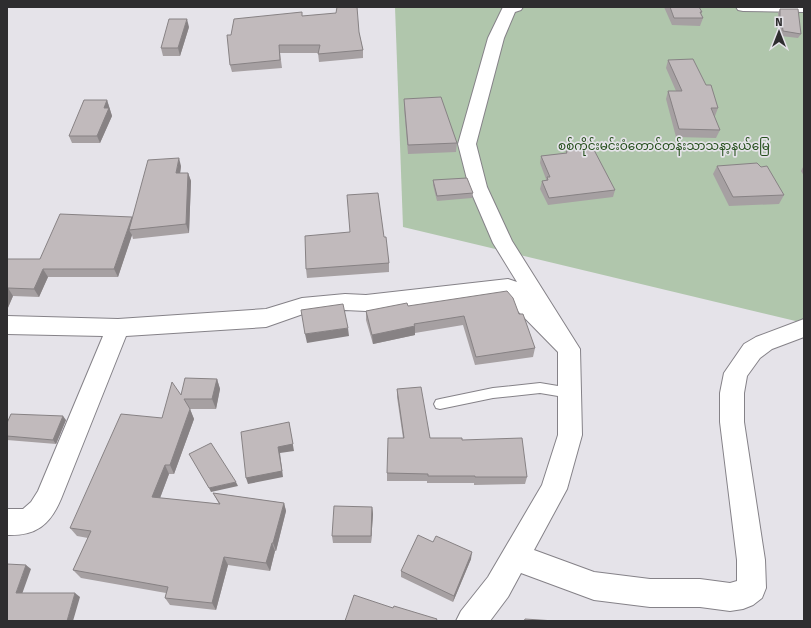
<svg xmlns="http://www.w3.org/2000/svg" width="811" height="628" font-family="'Fira Sans','Noto Sans Myanmar',sans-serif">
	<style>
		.green { fill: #b0c6ac }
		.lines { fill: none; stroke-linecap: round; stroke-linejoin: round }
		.service-casing { stroke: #858288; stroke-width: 2 }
		.minor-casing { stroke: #858288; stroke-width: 2 }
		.service { fill: #fff; fill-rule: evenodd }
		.minor { fill: #fff; fill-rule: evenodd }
		.wall { fill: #a6a0a2 }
		.shaded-wall { fill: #878284 }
		.building { fill: #c1babc; stroke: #878284 }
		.labels { text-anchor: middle; stroke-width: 3.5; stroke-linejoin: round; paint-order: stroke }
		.park-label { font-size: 12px; fill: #244e1b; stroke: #e5e3e9 }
	</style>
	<rect width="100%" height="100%" fill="#e5e3e9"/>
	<path class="green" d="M395 7H804V323L403 227Z"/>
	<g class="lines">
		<defs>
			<path id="service" d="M540 383 570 388 574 389 576 393 574 397 570 398 540 393 493 398 440 409 436 408 434 404 436 400 440 399 493 388Z"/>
			<path id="minor" d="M503 7H523L521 10 515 12 504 38 476 144 487 187 512 241 580 349 582 435 567 489 534 550 594 572 650 579H700L730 583 737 581V560L720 422V393L724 373 744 344 756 337 804 319V337L772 349 760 358 747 376 744 393V422L765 560 766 588 762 598 753 605 743 609 730 611 700 607H650L594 600 521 573 508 597 490 621H456L461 611 488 577 542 485 558 435V352L503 296 366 311 345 310 303 314 266 327 126 336 61 499C50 525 36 536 7 535V509H23L31 502 38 491 103 336 7 334V316L118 319 266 309 302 298 345 294 366 295 508 279 517 282 493 243 469 187 458 144 488 38Z
				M736 7H804V12L743 11 738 10Z"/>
		</defs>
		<use href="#service" class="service-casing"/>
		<use href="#minor" class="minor-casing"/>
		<use href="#service" class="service"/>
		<use href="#minor" class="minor"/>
	</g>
	<path class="wall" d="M664 7H699L702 12 701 14 703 18 700 26 672 25Z
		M780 9 801 34 798 38 781 36 780 27H779L778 13Z
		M302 16 359 32 363 50V58L319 62 318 53H280L282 68 232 72 230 65 231 35Z
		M189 27 180 56H163L161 48Z
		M668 60 706 85 718 108 715 116H714L720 130 716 138 676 137 666 99 668 91H676L666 68Z
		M404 99 457 143 456 152 408 154 404 108Z
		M107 100 112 116 100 143H72L69 136Z
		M566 151 615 190 613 197 548 205 540 189 542 181H546V179L540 163 541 156 566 153Z
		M804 165V176L801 171Z
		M181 166 180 173H188L191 181 189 233 133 239 132 235 118 277H48L39 297 13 296 7 310V259H40L132 219Z
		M717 166 784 195 779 204 729 206 713 174Z
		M433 180 473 193 472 198 437 201 433 185Z
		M384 237 389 263V272L307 278 306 269Z
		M408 306 519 314 535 348 533 357 475 365 463 325 415 333V335L373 344 366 320V311Z
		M217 379 220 389 216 409H190L194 419 174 474H169L160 498 219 504 213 493 284 503 286 511 276 551H275L270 571 228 565 216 610 170 605 165 598 166 593 81 578 73 570 88 538 77 536 70 528 162 418 181 395Z
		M397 389 430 438 462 440 527 477 525 484 474 485V483H427V481H387V473L403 438 397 397Z
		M66 420 56 444 7 440V423Z
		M372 507 373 514 371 543H333L332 536Z
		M471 559 453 602 401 577V571Z"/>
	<path class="shaded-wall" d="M187 19 189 27 180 56 178 48Z
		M107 100 112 116 100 143 97 136 104 108Z
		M179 158 181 166 179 182 176 173Z
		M188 173 191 181 189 233 186 224Z
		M132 217 135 225 129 230 132 235 118 277 114 269Z
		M43 269 48 277 39 297 34 289Z
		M8 288 13 296 7 310V291Z
		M415 326V335L373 344 372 335Z
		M348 328 349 336 307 343 305 334Z
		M217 379 220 389 216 409 212 399Z
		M190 409 194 419 174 474 170 465Z
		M63 416 66 420 56 444 53 440Z
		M289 422 294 451 280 453 283 477 248 484 246 478 278 447Z
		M165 465 169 474 157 506 152 497Z
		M236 482 238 486 211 492 209 488Z
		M284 503 286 511 276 551 273 543Z
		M372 507 373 514 371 543V536Z
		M272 543 275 551 270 571 266 563Z
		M472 552 471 559 453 602 454 596Z
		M224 557 228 565 216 610 212 603Z
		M26 565 31 569 21 597 16 593Z
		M75 593 80 597 73 621H67Z"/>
	<path class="building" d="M337 7H357L359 32 363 50 318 54 320 45H279L280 60 230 65 227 35H231L234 19 302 12V16L336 13Z
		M670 7H699L702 12H700L703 18H674Z
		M780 9H798L801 34 783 31 782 22H780Z
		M169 19H187L178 48H161Z
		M693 59 706 85H711L718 108H711L720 130 679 129 668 91H682L668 60Z
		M441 97 457 143 408 145 404 99Z
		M84 100H107L104 108H109L97 136H69Z
		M593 148 615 190 549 198 542 181 548 180 547 177H550L541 156 567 153 566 151Z
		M179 158 176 173H188L186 224 129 230 148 160Z
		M757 163 761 167 767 166 784 195 733 197 717 166Z
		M467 178 473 193 437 196 433 180Z
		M378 193 384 237H386L389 263 306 269 305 236 350 232 347 195Z
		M60 214 132 217 114 269H43L34 289 8 288 7 291V259H40Z
		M507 291 513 298 519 314H523L535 348 476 357 464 316 414 324 415 326 372 335 366 311 407 303 408 306Z
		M343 304 348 328 305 334 301 310Z
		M185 378 217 379 212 399H184L190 409 170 465H165L152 497 220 504 213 493 284 503 273 543H272L266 563 224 557 212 603 165 598 168 587 73 570 91 531 70 528 121 414 162 418 172 382 181 395Z
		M421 387 430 438H462V440L522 438 527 477H475V476H428V474L387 473 388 438H404L397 389Z
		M11 414 63 416 53 440 7 436V423Z
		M289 422 293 444 278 447 282 471 246 478 241 432Z
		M211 443 236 482 209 488 189 454Z
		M334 506 372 507 371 536H332Z
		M418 535 433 542 436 536 472 552 454 596 401 571Z
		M7 564 26 565 16 593H75L67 621H7Z
		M354 595 393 608 394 606 437 619 436 621H345Z
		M525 619 555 621H524Z"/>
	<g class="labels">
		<g class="park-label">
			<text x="664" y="150">စစ်ကိုင်းမင်းဝံတောင်တန်းသာသနာ့နယ်မြေ</text>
		</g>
	</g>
	<rect width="811" height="628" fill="none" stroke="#2e2d2f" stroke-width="16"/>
	<g transform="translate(779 32)" stroke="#e5e3e9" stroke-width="3" paint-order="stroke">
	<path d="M0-3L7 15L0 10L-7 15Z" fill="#2e2d2f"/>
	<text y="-6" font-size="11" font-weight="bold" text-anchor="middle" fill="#2e2d2f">N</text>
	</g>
</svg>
